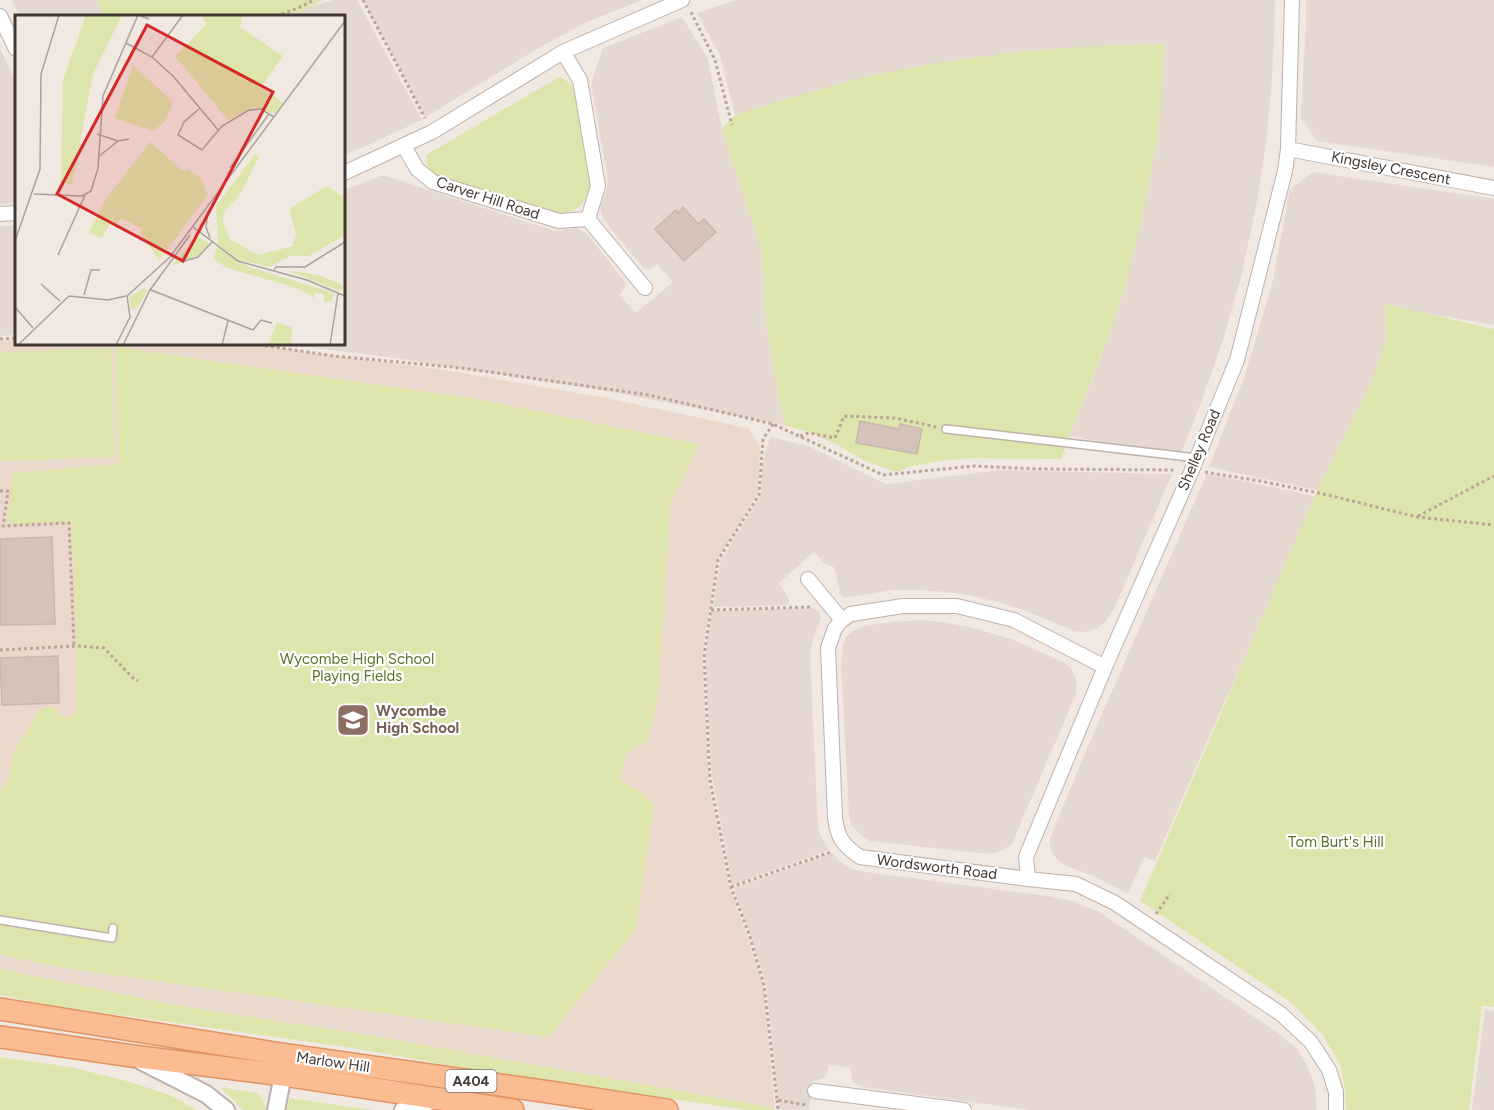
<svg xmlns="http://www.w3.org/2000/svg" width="1494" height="1110" font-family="Figtree,sans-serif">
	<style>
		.residential { fill: #e5d8d1 }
		.education { fill: #ead8cc }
		.green { fill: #dde5ac }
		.building { fill: #d5c3bb; stroke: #ccb6ac; stroke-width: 1.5 }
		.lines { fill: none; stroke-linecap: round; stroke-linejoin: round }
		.service-casing { stroke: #bfb1a9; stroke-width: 10 }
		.minor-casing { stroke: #bfb1a9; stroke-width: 16 }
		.tertiary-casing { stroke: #bfb1a9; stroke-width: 20 }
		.primary-casing { stroke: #e09362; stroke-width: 24 }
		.path { stroke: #bda497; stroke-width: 3; stroke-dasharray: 3 3; stroke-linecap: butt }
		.service { stroke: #fff; stroke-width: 7 }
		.minor { stroke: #fff; stroke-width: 14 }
		.tertiary { stroke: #fff; stroke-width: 16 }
		.primary { stroke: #fbbc91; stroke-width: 21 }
		.labels { text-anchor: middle; stroke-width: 4.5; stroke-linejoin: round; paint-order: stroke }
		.shield { fill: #fff; stroke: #7b7470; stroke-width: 1.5 }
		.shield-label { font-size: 14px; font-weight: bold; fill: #423833 }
		.street-label { font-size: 15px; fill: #423833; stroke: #fff }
		.park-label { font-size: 15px; fill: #5b7129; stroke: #fff }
		.education-label { font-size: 15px; font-weight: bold; fill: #785e54; stroke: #fff; text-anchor: start }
		.inset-road { fill: none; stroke: #aba29c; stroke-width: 1.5 }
		.view { fill: #d62828; fill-opacity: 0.15; stroke: #d62828; stroke-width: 3 }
		.inset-edge { fill: none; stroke: #423833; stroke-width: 3 }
	</style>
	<rect width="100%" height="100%" fill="#f1e8e2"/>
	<path class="residential" d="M12 0H97L104 16H20Z
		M333 0H357L422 120 344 156V16H283Z
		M363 0H642L587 22 537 49 426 117Z
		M737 0H1275L1274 40 1271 93 1266 144 1257 202 1241 277 1223 340 1202 400 1180 456 1069 436 1100 360 1123 293 1145 201 1156 143 1165 45 1068 48 946 62 864 78 735 115 720 56 697 13Z
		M1306 0H1494V167L1317 141 1301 118 1306 24Z
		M682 17 708 59 722 129 760 244 764 273 766 323 784 425 613 392 388 357 284 344H344V190L383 175 554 231 577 228 586 233 626 283 625 288 619 295 636 313 673 282 657 264 648 270 643 268 603 219 600 207 606 192 608 180 591 84 603 48Z
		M0 48 16 82V203L0 204Z
		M1313 172 1494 199V325L1388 307V343L1376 378 1321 491 1209 467 1244 378 1272 285 1290 189Z
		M0 226H16V335L0 336Z
		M770 437 808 446 886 484 999 470 1172 474 1115 607 1106 621 1098 628 1087 632 1074 631 1026 611 998 602 972 596 946 592 920 590H893L844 598 841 596 834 567 825 564 814 552 779 583 788 597 789 605 713 607 720 562 761 495 762 466Z
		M1207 473 1318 497 1221 710 1155 861 1144 857 1128 894 1094 876 1066 866 1059 861 1053 854 1050 847V838L1083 758Z
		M813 608 819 611 821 619 813 639 810 655 818 828 821 836 829 850 732 885 712 775 705 656 712 611Z
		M920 620 942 622 970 627 1011 639 1065 663 1071 668 1075 676 1077 684 1076 694 1017 832 1011 845 999 852 988 854 870 841 863 837 851 825 849 817 841 664 843 645 847 636 853 631 863 626 883 623Z
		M832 853 841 862 850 868 859 871 1047 896 1072 901 1099 912 1278 1033 1297 1049 1306 1064 1314 1083 1316 1097 1317 1110H1031L861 1087 853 1082 851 1076V1068L829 1065 827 1074 823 1078 813 1081 809 1110 779 1109 766 984 753 943 734 888Z
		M1485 1009 1494 1011V1110H1472Z"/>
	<path class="education" d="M16 340V344H234L261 346 438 369 596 396 748 428 760 446 758 493 717 560 702 655 709 785 729 886 746 933 763 984 775 1108 519 1065 368 1035 176 1005 0 969V341Z"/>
	<path class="green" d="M97 0H323L301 12 287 16H104Z
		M1165 44C1162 78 1161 112 1156 145 1148 194 1136 244 1123 292 1107 349 1080 403 1061 459L975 458 945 460 912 466 896 472 865 461 837 445 812 433 784 425 766 323 764 273 760 244 722 129 735 115C777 102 819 89 862 78 961 55 1063 45 1165 44Z
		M559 77C567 80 572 85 577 92L594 182C588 200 578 212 558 215L437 176C430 170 425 165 426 155Z
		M1385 304 1494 329V1007L1482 1006 1469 1110H1346L1345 1089 1340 1065 1323 1035 1292 1003 1140 901 1318 489 1371 383 1386 340Z
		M115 347 476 399 699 444 670 504 658 698 647 741 626 754 620 780 641 792 654 805 636 929 549 1037 59 967 0 955V792L9 777 13 753 41 708 55 707 60 715 69 718 76 712V634L72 523 8 524 12 473 119 464Z
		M111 348 115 457 0 461V352Z
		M0 969 176 1005 368 1035 775 1108 774 1110H747L475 1070 353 1048 49 1005 0 995Z
		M0 1057 70 1067 130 1082 170 1095 196 1110H0Z
		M219 1087 258 1093 263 1100 266 1110H243L235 1101Z
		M289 1098 373 1110H286Z"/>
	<path class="building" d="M683 207 698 224 704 219 716 232 684 261 655 229 676 210 678 213Z
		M860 421 899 429 900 424 922 429 917 454 856 443Z
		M52 537 55 624 0 625V539Z
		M58 656 59 703 2 705 0 658Z"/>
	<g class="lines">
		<defs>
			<path id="service" d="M946 429 1197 458
				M0 920 112 938 113 928"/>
			<path id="minor" d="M0 16 16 49
				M563 52 580 80 598 186 588 219 645 288
				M404 146 417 169 433 182 559 221 588 219
				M1288 149 1494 188
				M344 173 432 132 563 52 682 0
				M0 214 16 213
				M808 579 842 620
				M1105 667 1014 620 957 606H903L851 614 842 620 835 628 828 648 835 818C838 839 843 845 860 857L1028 879 1076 884 1115 903 1281 1014 1311 1042 1329 1070 1336 1092V1110
				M1028 879 1026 857 1105 667 1192 470 1237 360 1285 171 1288 149 1292 0
				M815 1091 964 1110"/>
			<path id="tertiary" d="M141 1061 206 1094 226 1110
				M276 1110 283 1075 280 1066
				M403 1110 437 1099"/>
			<path id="primary" d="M0 1009 275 1053 549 1092 667 1110
				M0 1037 132 1056 283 1075 513 1110"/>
		</defs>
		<use href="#service" class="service-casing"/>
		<use href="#minor" class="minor-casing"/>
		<use href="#tertiary" class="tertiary-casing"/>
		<use href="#primary" class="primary-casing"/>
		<path class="path" d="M363 0 425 118
			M691 12 715 60 732 125
			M276 16 298 8 314 0
			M0 339 16 338
			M253 344 334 356 462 368 649 395 773 424 883 475 974 466 1037 469 1175 470
			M773 424 763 439 759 495 718 560 704 656 710 780 731 887 749 934 764 985 777 1100 807 1105
			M800 436 809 433 835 438 844 416 895 418 936 427
			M1205 472 1260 481 1328 495 1417 517 1494 525
			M0 491H8L3 526 69 523 74 646
			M1418 516 1494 476
			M711 610 811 607
			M0 650 77 646 104 648 134 679 138 681
			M731 887 831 852
			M1156 914 1170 894
			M777 1100 778 1110"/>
		<use href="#service" class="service"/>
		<use href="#minor" class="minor"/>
		<use href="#tertiary" class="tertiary"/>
		<use href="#primary" class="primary"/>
	</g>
	<defs>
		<symbol id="school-square" viewBox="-11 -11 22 22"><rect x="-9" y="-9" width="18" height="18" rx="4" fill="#8d6e63" stroke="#fff"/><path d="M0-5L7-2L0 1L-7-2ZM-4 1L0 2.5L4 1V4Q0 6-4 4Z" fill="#fff"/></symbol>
	</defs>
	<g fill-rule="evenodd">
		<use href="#school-square" x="334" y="701" width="38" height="38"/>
	</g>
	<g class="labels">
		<rect class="shield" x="445.5" y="1070" width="51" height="22" rx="4.5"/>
		<g class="shield-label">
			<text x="471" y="1086">A404</text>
		</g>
		<g class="street-label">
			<text transform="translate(1391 168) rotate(11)" y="5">Kingsley Crescent</text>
			<text transform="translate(488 198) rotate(18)" y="5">Carver Hill Road</text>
			<text transform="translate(1199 450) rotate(-67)" y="5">Shelley Road</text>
			<text transform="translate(937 867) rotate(7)" y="5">Wordsworth Road</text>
			<text transform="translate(333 1062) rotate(8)" y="5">Marlow Hill</text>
		</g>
		<g class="park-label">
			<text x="357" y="664">Wycombe High School<tspan x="357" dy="17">Playing Fields</tspan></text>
			<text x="1336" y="847">Tom Burt's Hill</text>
		</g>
		<g class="education-label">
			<text x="376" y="716">Wycombe<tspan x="376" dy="17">High School</tspan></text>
		</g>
	</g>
	<g transform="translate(15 15)">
		<rect width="330" height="330" fill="#f1e8e2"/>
		<path d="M71 0H107L78 59 57 169 46 168 48 65ZM186 0H228L225 12 268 41 246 72 268 88 259 99 239 92 213 105 160 41 192 9ZM118 50 158 87 150 106 138 116 100 103ZM135 127 168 156 173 154 186 163 193 180 144 245 125 217 128 214 106 203 102 210 97 207 102 194 87 224 74 217 89 187ZM240 139 244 142 225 180 210 195 208 207 215 224 243 240 278 231 281 219 274 194 312 171 326 180 330 177V220L294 241H275L254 252 222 244 203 229 201 191ZM182 222 195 228 183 241 156 251ZM202 232 233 252 319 278 317 287 309 286V280L300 277 299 283 284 274 210 252 199 243ZM271 255 304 260 329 271 325 276ZM129 273 133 275 122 293 116 294 114 282ZM262 307 278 313 275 330H253Z" fill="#dde5ac"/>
		<path class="inset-road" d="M111 28 137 42 158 61 204 116M137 42 168 0M184 94 169 107 163 120 187 135 207 111 234 95 246 94 259 102M82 119 103 126 114 124M83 142 103 126M215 153 254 99M19 179 67 181 76 176 83 153 88 81 123 0 134 4M193 196 191 212 195 223M178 212 223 246 292 265 330 281M0 226 25 154 26 59 44 0M43 240 70 180M166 247 183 242 198 226M259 256 261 252H290L330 227M26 269 45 286M136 275 238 315M69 280 76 255H85M0 292 18 313M238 315 246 305 257 308M3 330 54 281 93 285 111 281M101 330 115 302 112 281 155 242 330 6M108 330 135 275 175 220M207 330 213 306M315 330 323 278"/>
		<path class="view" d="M132 10 258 77 168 246 42 179Z"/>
		<rect width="330" height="330" class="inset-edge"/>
	</g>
</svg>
